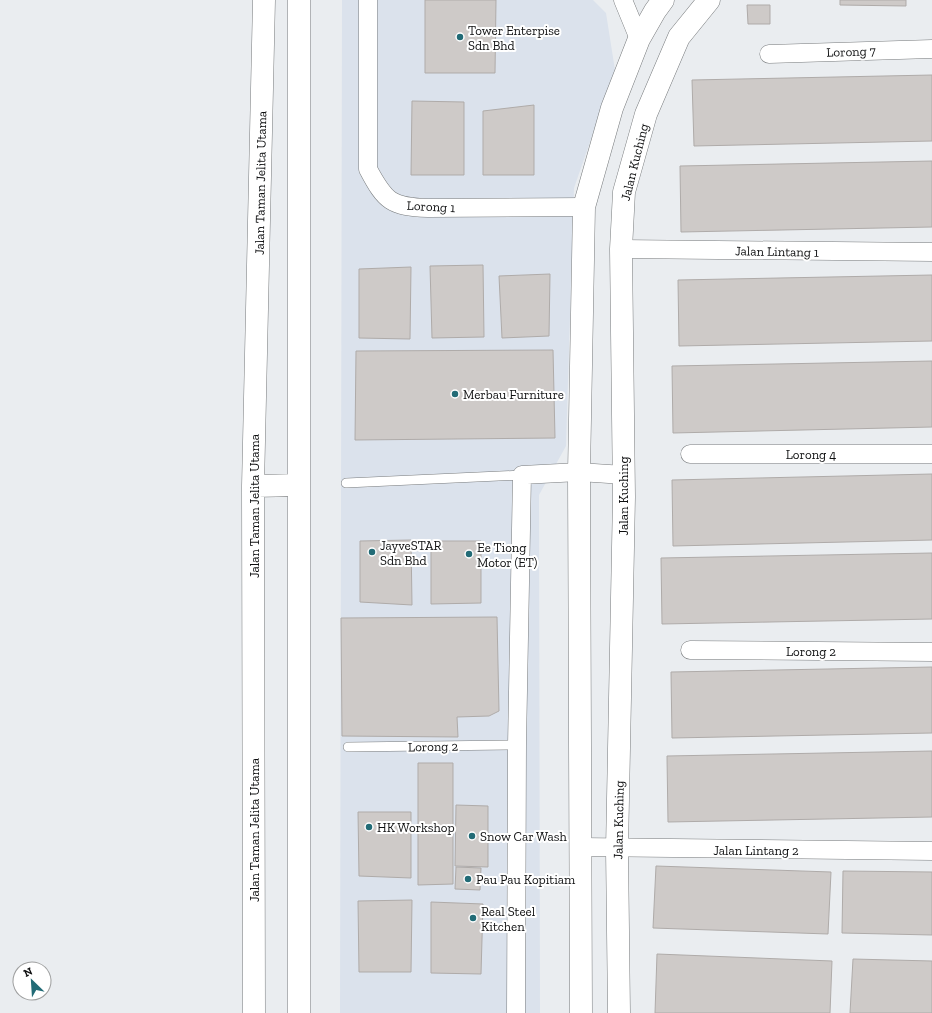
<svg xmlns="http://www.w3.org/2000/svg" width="932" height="1013" font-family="'Zilla Slab',serif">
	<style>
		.built { fill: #dbe2ec }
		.building { fill: #cecac8; stroke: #afaba9 }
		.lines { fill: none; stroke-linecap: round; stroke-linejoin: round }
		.service-casing { stroke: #787b7d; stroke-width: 10 }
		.minor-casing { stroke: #787b7d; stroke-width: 19 }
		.tertiary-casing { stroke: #787b7d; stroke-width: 23 }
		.service { stroke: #fff; stroke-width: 9 }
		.minor { stroke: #fff; stroke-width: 18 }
		.tertiary { stroke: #fff; stroke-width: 22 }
		.poi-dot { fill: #226b76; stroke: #fff; stroke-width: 1.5 }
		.labels { text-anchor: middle; stroke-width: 4; stroke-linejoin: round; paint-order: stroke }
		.poi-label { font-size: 13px; fill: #0d0e0f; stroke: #fff; text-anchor: start }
		.street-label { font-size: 13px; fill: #0d0e0f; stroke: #fff }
	</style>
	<rect width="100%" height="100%" fill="#eaedf0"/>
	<path class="built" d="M342 0H593L606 13 615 70 574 188 566 446 539 495 540 1013H340Z"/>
	<path class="building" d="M425 0H496L495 73H425Z
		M840 0H906V6L840 5Z
		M747 5H770V24H748Z
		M932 75V141L694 146 692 80Z
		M412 101 464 102V175H411Z
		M534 105V175H483V111Z
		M932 161V227L681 232 680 166Z
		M483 265 484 337 432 338 430 266Z
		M411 267 410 339 359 338V269Z
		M550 274 549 336 502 338 499 276Z
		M932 275V341L679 346 678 280Z
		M553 350 555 438 355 440 356 351Z
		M932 361V427L673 433 672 366Z
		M932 474V540L673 546 672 480Z
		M411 540 412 605 360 602V541Z
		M431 541H481V603L431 604Z
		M932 553V619L662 624 661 558Z
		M497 617 499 711 489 716 457 717 458 737 342 736 341 618Z
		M932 667V733L672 738 671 672Z
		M932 751V817L668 822 667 756Z
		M418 763H453V884L418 885Z
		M456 805 488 806V867L455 866Z
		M358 812H411V878L359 876Z
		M656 866 831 872 828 934 653 928Z
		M456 867 481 868 480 890 455 889Z
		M843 871 932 872V935L842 933Z
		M412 900 411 972H359L358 901Z
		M431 902 483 904 481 974 431 973Z
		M657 954 832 961 830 1013H655Z
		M853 959 932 961V1013H850Z"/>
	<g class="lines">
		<defs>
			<path id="service" d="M346 483 522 475
				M348 747 517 745"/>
			<path id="minor" d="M368 0V169C385 201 391 207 428 208L584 207
				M623 0 639 39
				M769 54 932 49
				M621 249 932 252
				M690 454H932
				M690 650 932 652
				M580 847 932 851
				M516 1013 517 745 522 475 579 472 624 475"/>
			<path id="tertiary" d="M253 486 299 485
				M254 1013 253 486 264 0
				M299 1013V0
				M581 1013 579 472 584 207 612 108 639 39 655 11 663 0
				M619 1013 617 849 624 497 621 249 624 192 646 114 679 37 709 0"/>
		</defs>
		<use href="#service" class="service-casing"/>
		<use href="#minor" class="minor-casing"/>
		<use href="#tertiary" class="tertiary-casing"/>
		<use href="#service" class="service"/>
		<use href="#minor" class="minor"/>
		<use href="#tertiary" class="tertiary"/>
	</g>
	<g class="poi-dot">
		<circle cx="460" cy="37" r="4"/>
		<circle cx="455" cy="394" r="4"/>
		<circle cx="372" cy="552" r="4"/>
		<circle cx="469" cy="554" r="4"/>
		<circle cx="369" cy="827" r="4"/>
		<circle cx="472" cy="836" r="4"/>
		<circle cx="468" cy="879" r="4"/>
		<circle cx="473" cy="918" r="4"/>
	</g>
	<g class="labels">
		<g class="poi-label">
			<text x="468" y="35">Tower Enterpise<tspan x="468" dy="15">Sdn Bhd</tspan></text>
			<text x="463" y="399">Merbau Furniture</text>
			<text x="380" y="550">JayveSTAR<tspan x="380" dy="15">Sdn Bhd</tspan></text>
			<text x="477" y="552">Ee Tiong<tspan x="477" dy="15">Motor (ET)</tspan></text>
			<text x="377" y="832">HK Workshop</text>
			<text x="480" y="841">Snow Car Wash</text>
			<text x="476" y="884">Pau Pau Kopitiam</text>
			<text x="481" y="916">Real Steel<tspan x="481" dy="15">Kitchen</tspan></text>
		</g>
		<g class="street-label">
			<text transform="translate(851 51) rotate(-2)" y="5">Lorong 7</text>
			<text transform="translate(634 162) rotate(-76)" y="5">Jalan Kuching</text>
			<text transform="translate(260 183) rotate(-89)" y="5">Jalan Taman Jelita Utama</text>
			<text transform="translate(431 206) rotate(3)" y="5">Lorong 1</text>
			<text transform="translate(777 251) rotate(1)" y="5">Jalan Lintang 1</text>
			<text x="811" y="459">Lorong 4</text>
			<text transform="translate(623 496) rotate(-90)" y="5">Jalan Kuching</text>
			<text transform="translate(254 506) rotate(-90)" y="5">Jalan Taman Jelita Utama</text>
			<text x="811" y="656">Lorong 2</text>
			<text transform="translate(433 746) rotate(-1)" y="5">Lorong 2</text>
			<text transform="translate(618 820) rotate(-89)" y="5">Jalan Kuching</text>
			<text transform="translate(254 830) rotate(-90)" y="5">Jalan Taman Jelita Utama</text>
			<text x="756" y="855">Jalan Lintang 2</text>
		</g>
	</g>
	<g transform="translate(32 981) rotate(335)"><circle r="19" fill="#ffffff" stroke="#9e9f9f"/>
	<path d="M0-3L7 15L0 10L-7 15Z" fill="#226b76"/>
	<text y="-6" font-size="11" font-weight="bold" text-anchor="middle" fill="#0d0e0f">N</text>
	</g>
</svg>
